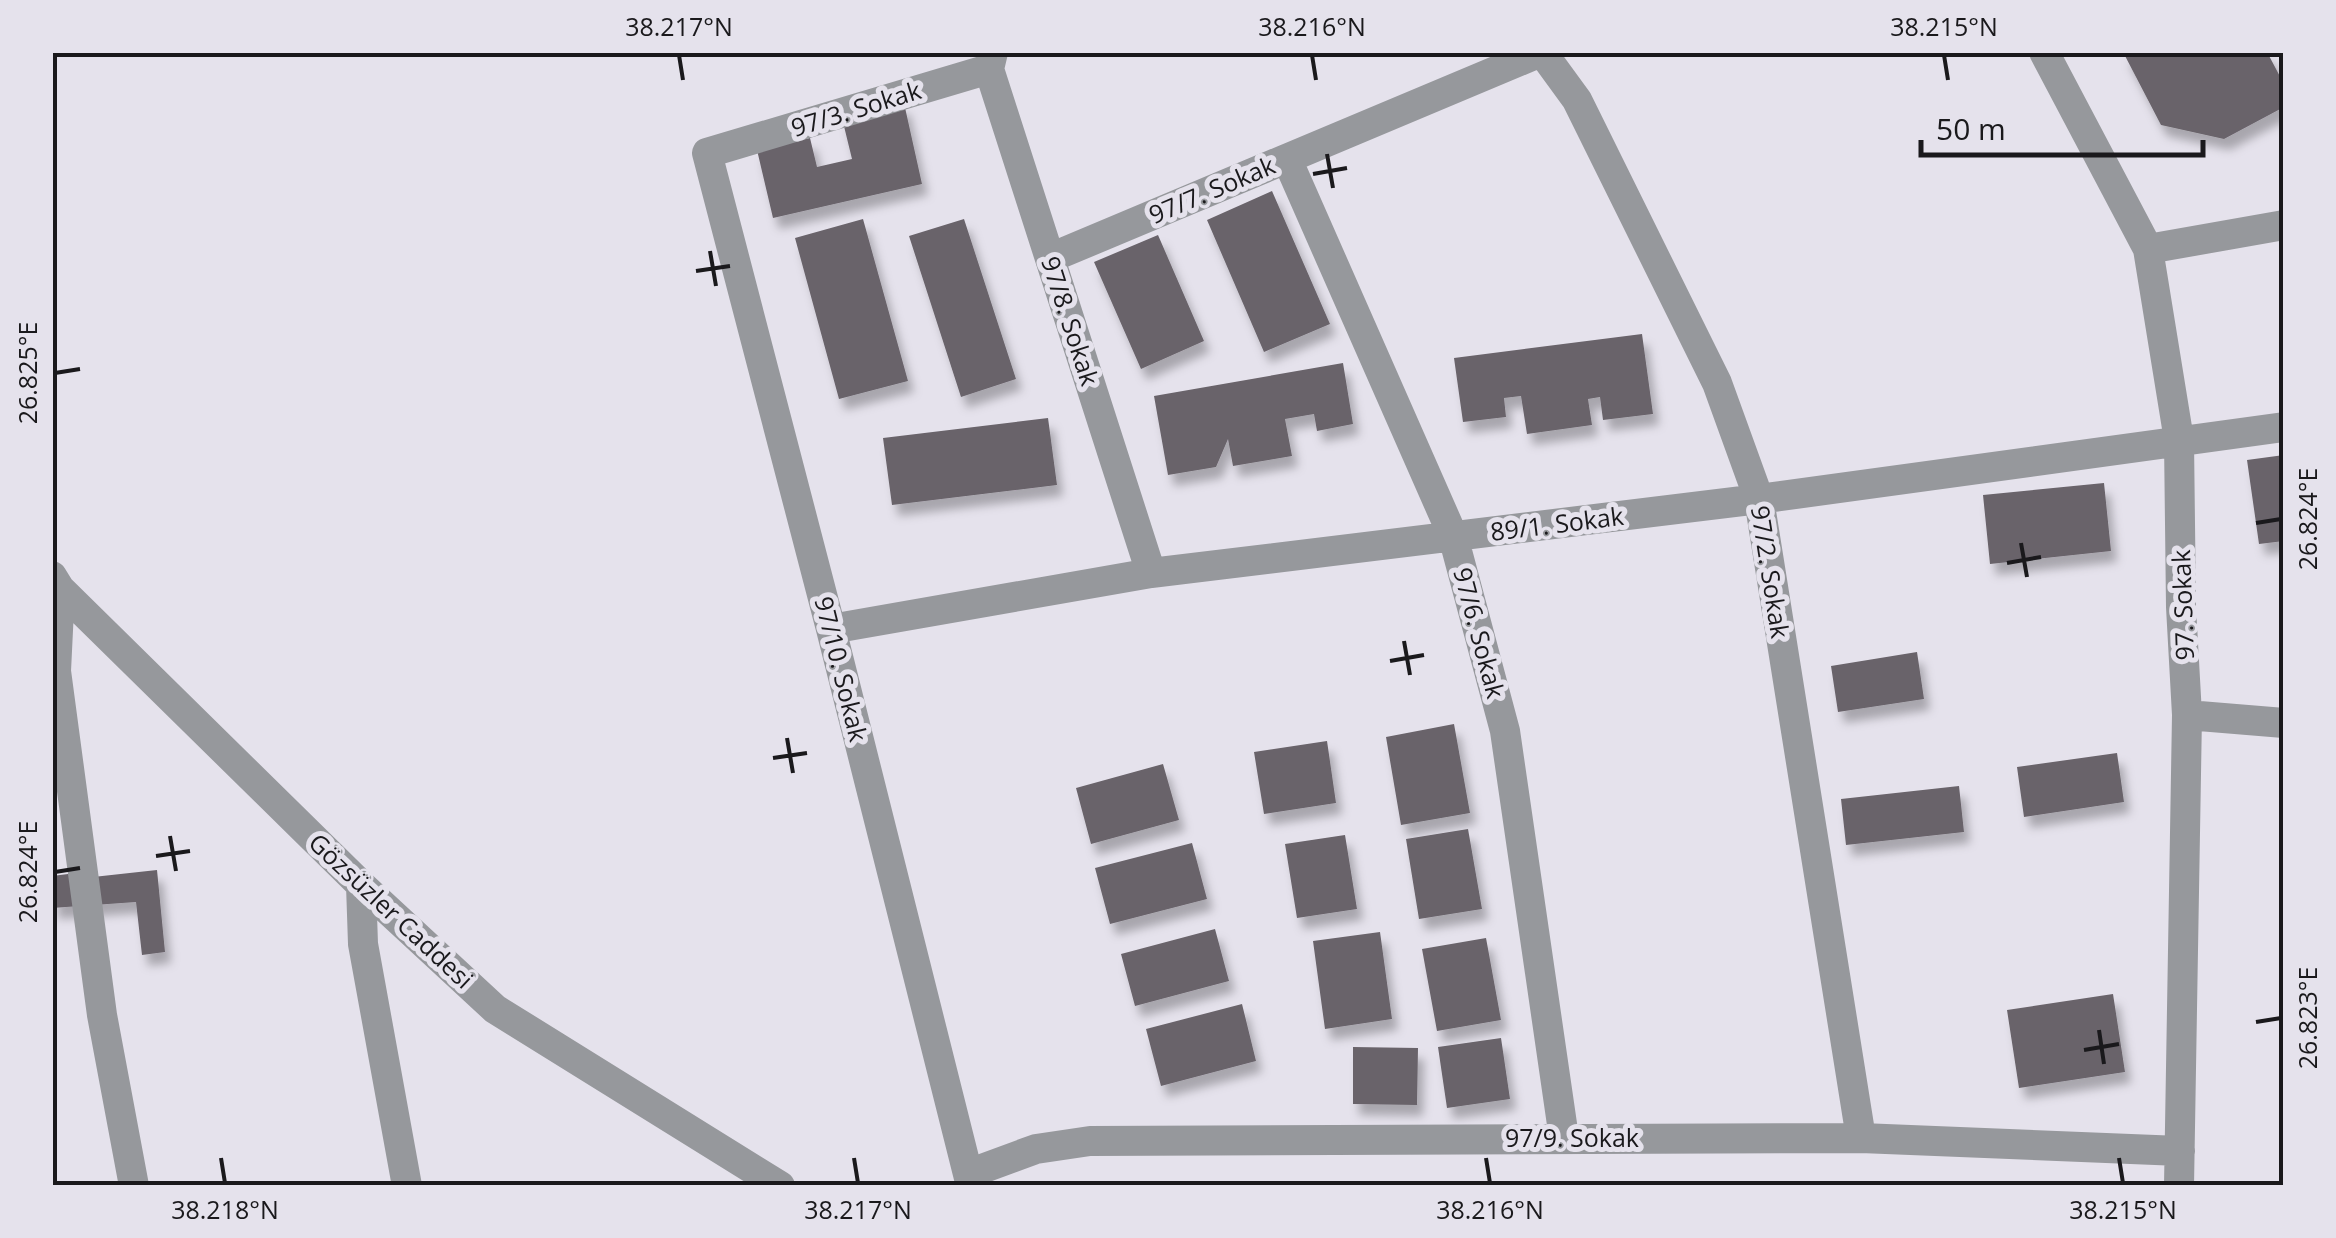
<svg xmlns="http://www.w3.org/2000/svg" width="2336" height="1238" font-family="'Open Sans',sans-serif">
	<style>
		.building { fill: #69636a; filter: url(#shadow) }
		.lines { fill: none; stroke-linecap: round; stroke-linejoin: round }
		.minor { stroke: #96989c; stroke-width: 30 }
		.ticks { fill: none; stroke: #1a191c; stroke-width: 4 }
		.labels { text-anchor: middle; stroke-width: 10; stroke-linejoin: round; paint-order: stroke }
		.street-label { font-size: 25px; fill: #1a191c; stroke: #e5e2ec }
		.neatline { fill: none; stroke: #1a191c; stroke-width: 4 }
		.ticks-label { font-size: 25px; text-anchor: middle; fill: #1a191c }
	</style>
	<defs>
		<filter id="shadow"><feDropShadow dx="6" dy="11" stdDeviation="5" flood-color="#0004"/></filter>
	</defs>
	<rect width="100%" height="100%" fill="#e5e2ec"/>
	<path class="building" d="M2123 52H2267L2284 84V107L2224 139 2161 125Z
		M904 103 922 184 773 218 757 150 810 138 817 167 852 159 842 118Z
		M1272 191 1330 324 1264 352 1207 220Z
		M863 219 908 381 839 399 795 238Z
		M964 219 1016 379 961 397 909 236Z
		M1158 235 1204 341 1141 369 1094 262Z
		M1642 334 1653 414 1603 420 1600 397 1588 399 1592 425 1527 434 1521 396 1504 398 1506 417 1463 422 1454 358Z
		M1343 363 1353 424 1317 431 1314 414 1285 419 1292 456 1233 466 1228 439 1216 467 1168 475 1154 396Z
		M1048 418 1057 485 892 505 883 438Z
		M2284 455V541L2259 544 2247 460Z
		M2104 483 2111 551 1990 564 1983 495Z
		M1917 652 1924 699 1838 712 1831 666Z
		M1454 724 1470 813 1401 825 1386 737Z
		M1327 741 1336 803 1264 814 1254 752Z
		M2117 753 2124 802 2024 817 2017 767Z
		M1163 764 1179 820 1091 844 1076 788Z
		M1959 786 1964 832 1846 845 1841 799Z
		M1468 829 1482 909 1419 919 1406 839Z
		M1345 835 1357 909 1297 918 1285 844Z
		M1192 843 1207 899 1110 924 1095 868Z
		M157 870 165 952 142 955 136 902 52 908V876L84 872V878Z
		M1215 929 1229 981 1135 1006 1121 954Z
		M1380 932 1392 1019 1325 1029 1313 941Z
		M1486 938 1501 1020 1437 1031 1422 949Z
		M2113 994 2125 1072 2019 1088 2007 1010Z
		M1242 1004 1256 1061 1161 1086 1146 1029Z
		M1501 1038 1510 1099 1447 1108 1438 1047Z
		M1353 1047 1418 1048 1417 1105 1353 1104Z"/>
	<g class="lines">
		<path class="minor" d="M1542 52 1577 100 1717 383 1759 499 1861 1138
			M2044 52 2148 249 2179 440 2181 607 2187 715 2179 1186
			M989 69 1151 573
			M1287 159 1453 536 1505 731 1564 1138
			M2148 249 2284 225
			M1050 258 1541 52
			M52 576 60 589 361 885 495 1009 780 1186
			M60 589 56 671 102 1015 134 1186
			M831 629 1151 573 1759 499 2284 427
			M2187 715 2284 723
			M361 885 363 944 407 1186
			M968 1174 1036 1149 1090 1141 1861 1138 2180 1151
			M971 1186 831 629 707 153 989 69 993 52"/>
	</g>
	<path class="ticks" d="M679 55 683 80M1312 55 1316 80M1944 55 1948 80M1327 154 1333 188M1313 174 1347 168M710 251 716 286M696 271 730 266M55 373 80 369M2256 523 2281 519M2021 543 2027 577M2007 563 2041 557M1404 641 1410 675M1390 661 1424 655M787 738 793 773M773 758 807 753M170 836 176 871M156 856 190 851M55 872 80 868M2256 1022 2281 1018M2099 1030 2104 1064M2084 1050 2119 1044M221 1158 225 1183M854 1158 858 1183M1486 1158 1490 1183M2119 1158 2123 1183"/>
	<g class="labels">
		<g class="street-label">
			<text transform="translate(856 109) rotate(-17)" y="9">97/3. Sokak</text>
			<text transform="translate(1212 190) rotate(-23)" y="9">97/7. Sokak</text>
			<text transform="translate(1070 321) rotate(72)" y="9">97/8. Sokak</text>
			<text transform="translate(1557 524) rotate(-7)" y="9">89/1. Sokak</text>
			<text transform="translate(1770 572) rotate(81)" y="9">97/2. Sokak</text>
			<text transform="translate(2183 605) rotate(-92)" y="9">97. Sokak</text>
			<text transform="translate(1479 633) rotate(75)" y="9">97/6. Sokak</text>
			<text transform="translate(841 669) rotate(76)" y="9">97/10. Sokak</text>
			<text transform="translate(391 911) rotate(43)" y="9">Gözsüzler Caddesi</text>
			<text x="1572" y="1147">97/9. Sokak</text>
		</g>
	</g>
	<rect width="2336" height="1238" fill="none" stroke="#e5e2ec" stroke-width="110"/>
	<path d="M1921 140v15h282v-15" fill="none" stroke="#1a191c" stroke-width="5"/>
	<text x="1936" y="140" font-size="30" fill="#1a191c" stroke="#e5e2ec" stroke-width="8" paint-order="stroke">50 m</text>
	<rect x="55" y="55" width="2226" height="1128" class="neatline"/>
	<g class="ticks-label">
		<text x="679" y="36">38.217°N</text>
		<text x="1312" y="36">38.216°N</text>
		<text x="1944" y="36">38.215°N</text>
		<text transform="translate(28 373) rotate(-90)" y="9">26.825°E</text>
		<text transform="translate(2308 519) rotate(-90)" y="9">26.824°E</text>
		<text transform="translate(28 872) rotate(-90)" y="9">26.824°E</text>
		<text transform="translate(2308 1018) rotate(-90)" y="9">26.823°E</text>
		<text x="225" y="1219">38.218°N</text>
		<text x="858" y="1219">38.217°N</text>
		<text x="1490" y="1219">38.216°N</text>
		<text x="2123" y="1219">38.215°N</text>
	</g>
</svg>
